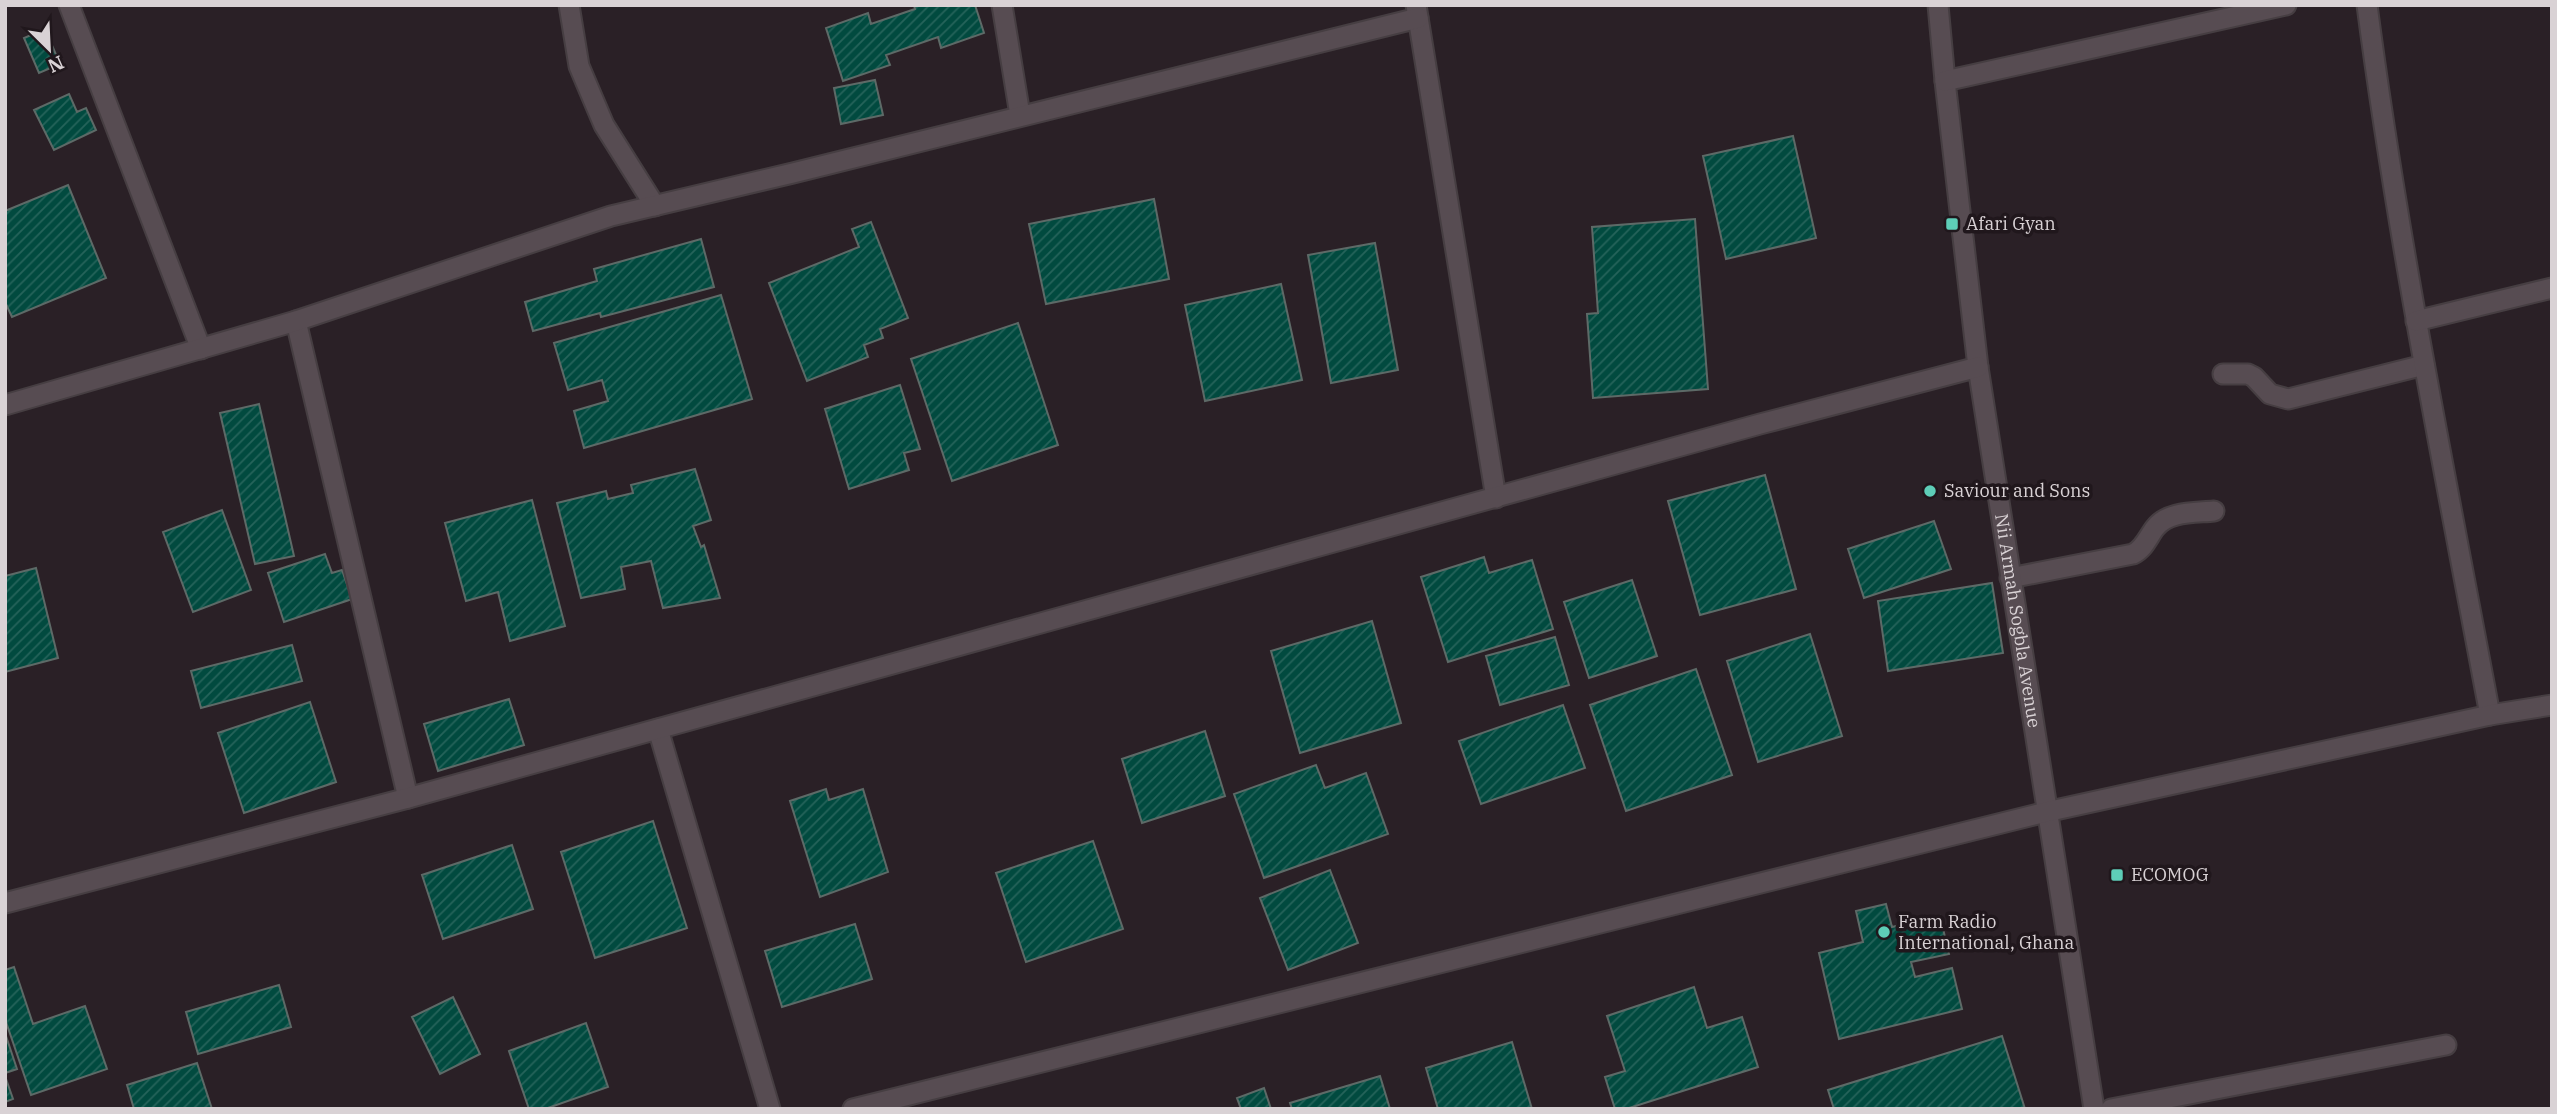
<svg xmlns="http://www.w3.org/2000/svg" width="2557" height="1114" font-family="'IBM Plex Serif',serif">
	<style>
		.building { fill: url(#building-hatch); stroke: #5d6a67; stroke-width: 2 }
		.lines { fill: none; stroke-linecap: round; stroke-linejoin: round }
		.service-casing { stroke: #463e42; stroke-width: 23 }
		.minor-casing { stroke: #463e42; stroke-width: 23 }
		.service { stroke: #574c52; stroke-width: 19 }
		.minor { stroke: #574c52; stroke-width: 19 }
		.poi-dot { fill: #5eceb8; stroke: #20171c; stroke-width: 2.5 }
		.labels { text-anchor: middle; stroke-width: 7; stroke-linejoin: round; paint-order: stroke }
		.poi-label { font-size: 18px; fill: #d9d2d5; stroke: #20171c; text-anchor: start }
		.street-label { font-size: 18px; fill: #d9d2d5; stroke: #20171c }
	</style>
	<defs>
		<pattern id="building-hatch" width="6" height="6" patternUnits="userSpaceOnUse" patternTransform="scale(1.75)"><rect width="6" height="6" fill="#014a3f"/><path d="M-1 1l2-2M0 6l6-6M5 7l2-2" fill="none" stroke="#25635a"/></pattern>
	</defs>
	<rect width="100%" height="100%" fill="#2a2026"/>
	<path class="building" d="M914 5H975L984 33 941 48 938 37 886 55 890 65 843 81 826 28 868 13 871 24 915 9Z
		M45 29 60 64 39 73 24 38Z
		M875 80 883 115 841 124 834 88Z
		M69 94 77 112 86 108 96 130 54 150 34 110Z
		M1793 136 1816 238 1726 259 1703 156Z
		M68 185 106 278 12 317 5 302V211Z
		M1154 199 1169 279 1046 304 1029 224Z
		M1695 219 1708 389 1593 398 1587 314 1598 313 1592 227Z
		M871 222 908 318 880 329 883 338 864 345 868 357 807 381 769 283 859 247 852 229Z
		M701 239 714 287 601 317 600 313 533 331 525 302 597 281 594 269Z
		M1375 243 1398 370 1331 383 1308 255Z
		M1281 284 1302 380 1205 401 1185 305Z
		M721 295 752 399 584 448 574 411 608 401 602 380 568 390 554 343Z
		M1018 323 1058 445 952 481 911 359Z
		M900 385 920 449 904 453 909 470 849 489 825 409Z
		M259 404 294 556 255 564 220 413Z
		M695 469 711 520 693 526 701 547 704 545 720 598 663 608 651 561 621 567 625 589 581 598 557 503 606 491 608 499 633 493 631 485Z
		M1765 475 1796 589 1700 615 1668 501Z
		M532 500 565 626 510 641 498 592 466 601 445 523Z
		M222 510 251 590 193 612 163 532Z
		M1934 521 1951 569 1864 598 1848 549Z
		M325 554 332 573 342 570 352 599 284 622 268 573Z
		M1484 557 1489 573 1532 560 1553 629 1448 662 1421 577Z
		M36 568 58 658 5 672V576Z
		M1632 580 1657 656 1589 678 1564 602Z
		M1992 583 2003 653 1888 671 1878 601Z
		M1372 621 1401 723 1300 753 1271 651Z
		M1810 634 1842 736 1758 762 1727 661Z
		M1555 637 1569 685 1500 705 1486 656Z
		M292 645 302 681 201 708 191 671Z
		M1696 669 1732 775 1626 811 1590 705Z
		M509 699 524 745 438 771 424 724Z
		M310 702 336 782 244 813 218 733Z
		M1563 705 1585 768 1481 804 1459 741Z
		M1205 731 1225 796 1142 823 1122 759Z
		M1316 765 1325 788 1366 773 1388 834 1264 878 1234 794Z
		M826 789 829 800 863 789 888 872 820 897 790 801Z
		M653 821 687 928 595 958 561 852Z
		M1093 841 1123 929 1026 962 996 873Z
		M512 845 533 909 443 939 422 875Z
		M1330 870 1358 943 1288 970 1260 898Z
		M1886 904 1892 927 1940 916 1949 954 1911 962 1915 977 1952 968 1962 1009 1839 1039 1819 953 1863 942 1856 911Z
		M855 924 872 979 782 1007 765 951Z
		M14 967 33 1024 85 1006 107 1069 31 1095 5 1019V970Z
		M279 985 291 1027 198 1054 186 1012Z
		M1694 987 1707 1028 1742 1017 1758 1067 1626 1109H1615L1605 1077 1625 1071 1607 1016Z
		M453 997 480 1054 440 1074 412 1017Z
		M586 1023 608 1087 545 1109H529L509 1051Z
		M5 1033 17 1069 5 1073Z
		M2002 1036 2025 1109H1834L1828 1090Z
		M1512 1042 1532 1109H1438L1426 1068Z
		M197 1063 212 1109H134L127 1085Z
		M5 1076 13 1099 5 1102Z
		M1380 1076 1390 1109H1292L1290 1103Z
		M1264 1088 1271 1109H1241L1237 1098Z"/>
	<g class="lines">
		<defs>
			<path id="service" d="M569 5 579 66 604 125 655 206
				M2223 374H2248L2254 377 2270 394 2288 399 2424 365
				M2010 578 2133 554C2144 549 2148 537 2155 528 2168 511 2194 513 2214 511"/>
			<g id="minor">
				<path d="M69 5 201 349"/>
				<path d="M1002 5 1020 115"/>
				<path d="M1416 5 1496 498"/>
				<path id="s1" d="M1938 5 1945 81 1978 367 2094 1109"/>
				<path d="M2367 5C2398 243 2446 479 2490 715"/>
				<path d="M1945 81 2286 5"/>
				<path d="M296 321 408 798"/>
				<path d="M2416 321 2552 288"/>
				<path d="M5 405 296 321 611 216 793 173 1418 18"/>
				<path d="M658 729 770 1109"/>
				<path d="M5 903 408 798 1760 424 1978 367"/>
				<path d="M853 1109 2046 812 2490 715 2552 705"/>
				<path d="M2111 1109 2446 1045"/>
			</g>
		</defs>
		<use href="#service" class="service-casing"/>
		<use href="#minor" class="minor-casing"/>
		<use href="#service" class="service"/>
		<use href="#minor" class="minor"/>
	</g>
	<g class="poi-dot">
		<rect x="1945" y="217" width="14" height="14" rx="3.5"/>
		<circle cx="1930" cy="491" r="7"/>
		<rect x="2110" y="868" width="14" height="14" rx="3.5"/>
		<circle cx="1884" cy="932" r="7"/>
	</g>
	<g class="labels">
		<g class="poi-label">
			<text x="1966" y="230">Afari Gyan</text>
			<text x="1944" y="497">Saviour and Sons</text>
			<text x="2131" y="881">ECOMOG</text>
			<text x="1898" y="928">Farm Radio<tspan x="1898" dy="21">International, Ghana</tspan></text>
		</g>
		<g class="street-label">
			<text dy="6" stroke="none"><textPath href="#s1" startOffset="621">Nii Armah Sogbla Avenue</textPath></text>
		</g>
	</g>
	<rect width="2557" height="1114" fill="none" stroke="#d9d2d5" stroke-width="14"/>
	<g transform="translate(49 49) rotate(156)" stroke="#20171c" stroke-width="5" paint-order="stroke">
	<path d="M0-5L12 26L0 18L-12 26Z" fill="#d9d2d5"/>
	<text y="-10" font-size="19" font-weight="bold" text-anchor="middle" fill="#d9d2d5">N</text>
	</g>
</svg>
